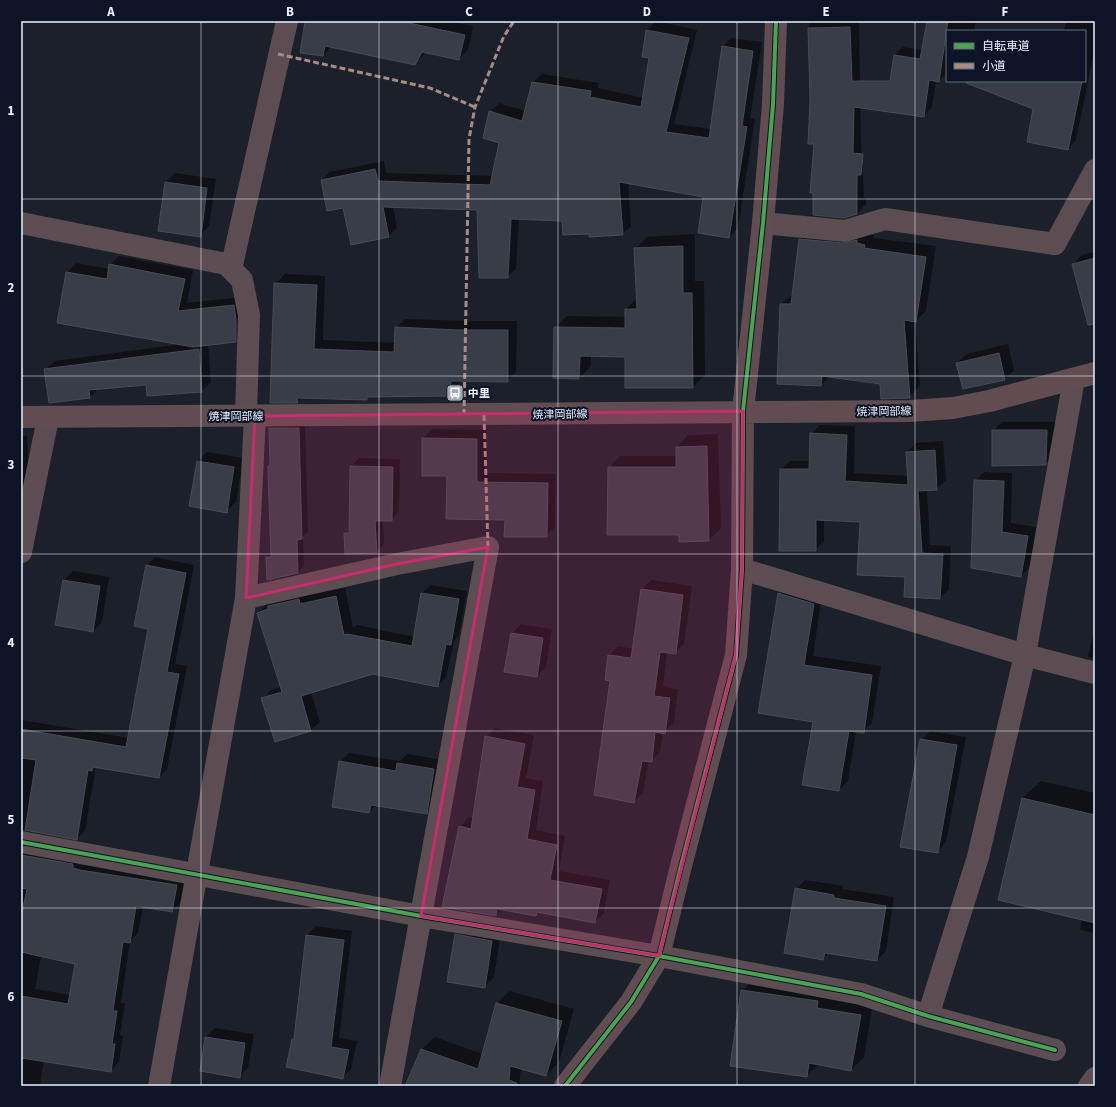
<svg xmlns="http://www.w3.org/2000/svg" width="1116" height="1107" font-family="'Source Sans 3','Noto Sans JP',sans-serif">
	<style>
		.shadow { fill: #0007; fill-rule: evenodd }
		.building { fill: #393d47; stroke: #474b54 }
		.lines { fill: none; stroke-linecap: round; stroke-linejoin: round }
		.street { stroke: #5c4d52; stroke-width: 22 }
		.secondary { stroke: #614c52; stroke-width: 22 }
		.quiet { stroke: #a88b81; stroke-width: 3; stroke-dasharray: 6 3; stroke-linecap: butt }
		.cycleway-casing { stroke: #0c1426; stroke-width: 6 }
		.cycleway { stroke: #4ca352; stroke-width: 4 }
		.marked { fill: #c62e6b; fill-opacity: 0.2; stroke: #c62e6b; stroke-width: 3; stroke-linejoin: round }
		.grid { fill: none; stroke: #ebf1ff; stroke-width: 1; stroke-opacity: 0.55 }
		.labels { text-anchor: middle; stroke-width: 4; stroke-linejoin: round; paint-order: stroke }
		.poi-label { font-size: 11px; font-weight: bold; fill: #ebf1ff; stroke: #0c1426; text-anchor: start }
		.street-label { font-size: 11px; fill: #ebf1ff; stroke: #0c1426 }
		.neatline { fill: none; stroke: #ebf1ff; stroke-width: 1.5 }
		.grid-label { font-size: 13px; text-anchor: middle; font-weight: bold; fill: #ebf1ff }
	</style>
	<rect width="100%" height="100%" fill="#1b202a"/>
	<path class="shadow" d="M306 21H448L473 26 468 50 459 59 426 52 415 64 332 46 323 55Z
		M656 21 697 30 674 124 711 129 722 47 731 38 762 42 750 118 755 119 738 228 729 237 704 196 628 182 631 226 622 234 590 233 563 220 519 219 516 269 507 277 478 209 393 206 397 228 389 236 344 207 322 180 330 172 384 161 386 173 493 176 500 142 490 112 499 103 525 111 533 82 542 74 599 83 598 88 644 98 650 57 644 56 647 30Z
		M809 21H859L861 144 864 198H866V204L857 213 815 143 811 100Z
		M928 21H976L974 31H947V74L939 80H936L932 107 924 116 895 55 903 47 922 50Z
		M1066 21H1095V47L1076 140 1068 149 1053 81H1085V31H1064Z
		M175 173 216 179 209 226 200 236 166 182Z
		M810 229 867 233 874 235V238L936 246 926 311 915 321 920 386 909 397 881 383 830 376 821 385 781 304 793 294 800 240Z
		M695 234V281H704L705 375 693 387 626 356H591V366L579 378 555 328 567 316 626 317V309L638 297 635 249 647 237Z
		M1095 252V309L1073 264 1082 255Z
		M119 256 193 270 187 303 243 297 244 332 235 341 208 344 211 382 202 391 148 395 147 383 99 388 90 397 49 402 45 370 55 361 182 344 67 272 76 263 110 269V265Z
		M285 274 325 276 323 340 396 343V328L405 319 468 321H517L516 372 507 381H460V386L451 395 370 396 366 399 301 398 297 402 275 284Z
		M1008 344 1014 370 1005 379 963 388 957 363 967 354Z
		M276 422H305L308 532 303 537 304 566 298 572 267 557 272 552 269 466 270 464V428Z
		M1002 422H1056L1055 455 1046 464 993 431Z
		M820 425 855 426 854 473 909 476 907 452 916 443 943 441 946 480 937 489 927 490 930 545 951 546 949 589 940 598 906 576 861 521 824 519V541L815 550 781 470 790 461H810L811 434Z
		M433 429 486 430 485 473 556 474 555 527 546 536 506 519 448 475 423 438Z
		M718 434 721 528 709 540 680 541 679 534 609 468 620 456H677V447L688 435Z
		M21 436H27L29 482 21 506Z
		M207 452 243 458 236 502 226 511 198 461Z
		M359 458 400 459 399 512 391 520H383L384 544 376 552 345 534 350 529 351 466Z
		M984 472 1012 473 1011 523 1037 527 1030 567 1021 576 975 481Z
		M155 557 194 565 175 664 187 666 167 769 159 777 96 766 85 830 77 839 21 829V720L129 738 149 628 147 566Z
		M73 571 109 577 102 622 93 631 64 580Z
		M651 580 692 586 684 644 675 653 667 652 663 687 678 689 674 723 663 732 660 752 651 761 649 760 643 793 634 802 611 680 609 656 618 646 633 649 642 589Z
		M431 585 467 591 459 635 454 641 446 677 437 686 373 673 311 692 320 722 311 730 276 741 263 699 271 690 281 687 258 613 267 604 308 591V595L345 588 353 627 357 625 415 637 422 593Z
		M788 585 822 595 813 656 881 666 872 723 863 732 856 731 848 781 839 790 814 722 779 594Z
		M521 624 552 629 546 667 537 676 512 633Z
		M1095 626V659L1088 657Z
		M495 728 534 735 526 778 543 781 536 830 565 836 559 871 610 880 604 913 595 922 540 911 536 915 502 909 496 915 460 827 469 817 473 818 486 737Z
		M930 731 966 737 946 842 937 852 921 740Z
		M349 753 400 761 407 754 443 760 435 804 426 813 376 805 369 812 340 762Z
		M1041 781 1095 793V933L1080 930 1082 919 1023 798Z
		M21 843 185 877 180 903 172 911 143 906 138 933 130 941 121 1003H125L120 1035 123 1036 119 1062 111 1071 44 1060 40 1086H21ZM41 956 76 964 71 995 35 989Z
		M805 880 843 886 842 889 894 897 886 951 877 960 829 952 823 959 796 889Z
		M316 926 352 931 339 1038 357 1041 351 1069 342 1078 293 1039 295 1037 307 935Z
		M465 926 501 932 494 977 485 987 456 935Z
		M755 978 873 1003 864 1057 851 1070 819 1064 806 1076 742 991Z
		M509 991 574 1009 559 1062 546 1075 521 1068 519 1086H413L422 1049 435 1037 482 1054 497 1004Z
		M215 1028 254 1034 248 1068 239 1077 206 1037Z"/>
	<path class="building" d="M305 21H400L465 35 459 60 422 52 415 65 325 46 323 56 300 53Z
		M927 21H948L939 82 929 80 924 117 854 107 853 153 863 154 861 175H857V214L844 218 813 215V193H810L814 144H808L810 100 808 28 850 27 852 81H890L894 55 920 59Z
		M646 30 689 38 666 132 709 138 722 46 753 51 742 126 747 127 729 238 698 233 703 197 619 182 623 235 589 237V234L563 235 562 221 511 219 508 278H479L477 210 383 207 389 237 351 245 343 208 327 211 321 180 375 169 378 181 490 185 499 143 483 138 489 111 522 121 532 82 591 91 590 97 641 107 649 58 642 57Z
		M966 81H1082L1068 150 1027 142 1033 109 966 83Z
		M165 182 207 188 201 237 158 231Z
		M799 239 844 243 857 240V243L865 245 864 248 926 257 916 322 904 320 910 398 881 399 880 384 822 376 821 386 777 384 780 304H791Z
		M683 246V293H692L693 388H625V357L580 356 579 379 553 378 554 327 625 328V309H637L634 248Z
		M1095 258V324L1088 325 1072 264Z
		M109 264 185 279 178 311 234 305 236 320V342L193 347 57 323 66 272 107 279Z
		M274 283 317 285 314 349 394 352 395 327 458 330H508V382L451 381V396L367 397V400L297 398 298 403H270Z
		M199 349 202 392 147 396 146 385 89 390 90 398 49 403 44 369Z
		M999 353 1005 380 963 389 956 363Z
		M269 428H299L302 539 297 540 298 573 267 580 266 557H271L268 472V466H270Z
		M992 430H1047L1046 465 992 466Z
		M810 433 847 435 845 481 908 485 906 452 935 450 937 490 918 491 922 553 943 554 940 599 904 597 905 577 857 575 860 522 816 520V551H779L780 469H809Z
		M422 438 477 439V482L548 483 547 537H504L505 520 446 519 447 476H422Z
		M707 446 709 541 679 542V535H607L608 467H676V447Z
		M197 461 234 467 227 513 189 506Z
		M350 466 393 467 392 521H375L377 553 345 554 344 533H349Z
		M974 480 1004 481 1002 532 1028 536 1021 577 971 568Z
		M146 565 186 573 167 672 179 674 159 778 93 767 92 771 88 770 77 840 25 830 36 760 21 758V729L126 747 148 629 134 626Z
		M63 580 100 586 93 632 55 625Z
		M641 589 683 595 676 654 660 652 654 696 670 698 665 734 655 732 652 762 642 761 634 803 594 795 610 681 605 680 608 655 631 658Z
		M421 593 459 599 451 645 446 644 438 687 373 674 301 696 311 731 275 742 261 698 282 692 257 613 268 609V606L299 599 300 604 336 596 344 635 347 634 412 646Z
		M778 593 814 604 804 665 872 675 864 733 849 731 839 791 802 785 813 722 758 713Z
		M511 633 543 638 537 677 504 672Z
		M485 736 525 744 517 787 535 790 527 839 557 845 550 880 602 889 595 923 537 912 536 916 497 909 496 916 442 907 459 826 471 829Z
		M920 739 957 745 938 853 900 847Z
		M339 761 396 771 397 763 434 769 427 814 371 805 369 813 332 807Z
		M1022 798 1095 815V923L998 900Z
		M21 855 73 864V868L80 870 177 885 172 912 136 906 130 943 123 942 113 1011H117L112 1044H115L111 1072 21 1058V996L68 1004 75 964 21 952V918L27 889 21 888Z
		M795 888 834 895V898L886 906 877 961 825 953 823 960 784 953Z
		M455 934 492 941 485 988 447 982Z
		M306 935 344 940 331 1047 349 1050 343 1079 286 1067 292 1039H294Z
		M741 990 818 1001 817 1008 861 1015 851 1071 809 1063 807 1077 730 1066Z
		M496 1003 562 1021 546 1076 510 1066 509 1080 517 1083V1086H405L421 1049 478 1069Z
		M205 1037 245 1043 240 1078 200 1071Z"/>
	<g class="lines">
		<path class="street" d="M21 223 226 264 242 280 249 315 246 416
			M763 223 845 231 885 219 1055 244 1095 170
			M231 269 287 21
			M21 552 48 418
			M742 569 1025 655 1095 673
			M246 598 397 564 488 547 390 1086
			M21 842 421 916 659 956 861 994 928 1016 1055 1050
			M928 1016 978 857 1025 655 1074 379
			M159 1086 246 598 255 416
			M1089 1086 1095 1078"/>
		<path class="secondary" d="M21 417 910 411 953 408 989 401 1095 373
			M565 1086 631 1002 659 956 681 866 736 655 742 569 743 411 763 223 773 104 776 21"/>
		<path class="quiet" d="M278 54 430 88 475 107
			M464 415 469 139 475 107 504 36 514 21
			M484 415 488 547"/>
		<defs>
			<path id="cycleway" d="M21 842 421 916 659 956 861 994 928 1016 1055 1050
				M565 1086 631 1002 659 956 681 866 736 655 742 569 743 411 763 223 773 104 776 21"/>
		</defs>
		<use href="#cycleway" class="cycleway-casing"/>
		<use href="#cycleway" class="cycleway"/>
	</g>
	<path class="marked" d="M743 411 742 569 736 655 659 956 421 916 488 547 397 564 246 598 255 416Z"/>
	<path class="grid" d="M201 21V1086M379 21V1086M558 21V1086M737 21V1086M915 21V1086M21 199H1095M21 376H1095M21 554H1095M21 731H1095M21 908H1095"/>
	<defs>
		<symbol id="bus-square" viewBox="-11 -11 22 22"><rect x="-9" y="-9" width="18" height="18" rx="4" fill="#a2a8b4" stroke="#0c1426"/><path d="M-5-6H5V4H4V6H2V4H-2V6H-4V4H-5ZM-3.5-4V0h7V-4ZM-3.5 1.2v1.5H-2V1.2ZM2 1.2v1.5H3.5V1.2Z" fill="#fff"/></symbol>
	</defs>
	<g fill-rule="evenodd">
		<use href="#bus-square" x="445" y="383" width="20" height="20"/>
	</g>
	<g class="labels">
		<g class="poi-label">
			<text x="468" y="397">中里</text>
		</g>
		<g class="street-label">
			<text transform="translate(884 411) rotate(-1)" y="4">焼津岡部線</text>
			<text transform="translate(560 414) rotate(-1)" y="4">焼津岡部線</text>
			<text x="236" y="420">焼津岡部線</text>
		</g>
	</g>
	<rect width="1116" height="1107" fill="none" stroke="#0c1426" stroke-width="44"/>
	<rect x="946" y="30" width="140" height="52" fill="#0c1426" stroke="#656c7d"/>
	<rect x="954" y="43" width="20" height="6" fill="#4ca352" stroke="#656c7d"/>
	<text x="982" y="50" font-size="12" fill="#ebf1ff">自転車道</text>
	<rect x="954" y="63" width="20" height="6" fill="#a88b81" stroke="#656c7d"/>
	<text x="982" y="70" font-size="12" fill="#ebf1ff">小道</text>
	<rect x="22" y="22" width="1072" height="1063" class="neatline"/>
	<g class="grid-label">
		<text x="111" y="16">A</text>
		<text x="290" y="16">B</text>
		<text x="469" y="16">C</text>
		<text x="647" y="16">D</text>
		<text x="826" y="16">E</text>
		<text x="1005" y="16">F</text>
		<text x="11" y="115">1</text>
		<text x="11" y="292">2</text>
		<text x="11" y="469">3</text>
		<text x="11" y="647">4</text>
		<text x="11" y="824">5</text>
		<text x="11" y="1001">6</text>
	</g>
</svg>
